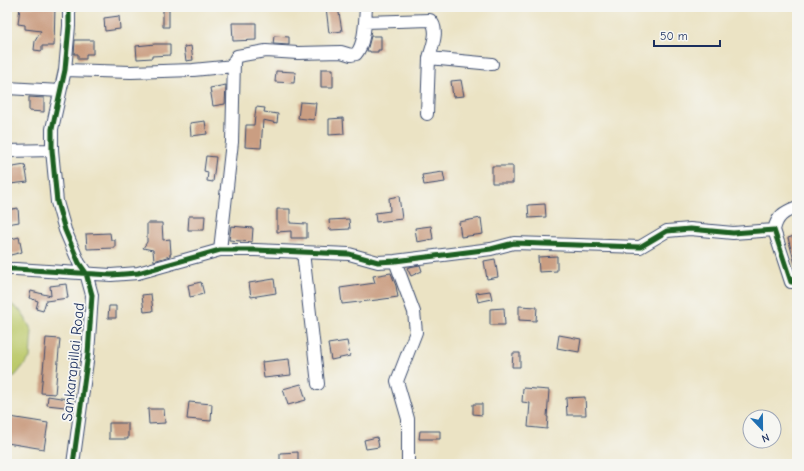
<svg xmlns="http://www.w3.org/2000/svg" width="804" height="471" font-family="'Comic Neue',sans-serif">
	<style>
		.green { fill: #bcc96a; stroke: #6c7c64 }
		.building { fill: #ca9e82 }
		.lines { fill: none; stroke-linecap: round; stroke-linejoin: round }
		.minor-casing { stroke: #3a4a6d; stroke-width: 14 }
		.minor { stroke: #fff; stroke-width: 12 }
		.cycleway-casing { stroke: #f6f6f2; stroke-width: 8 }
		.cycleway { stroke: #1b5e20; stroke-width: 5 }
		.labels { text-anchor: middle; stroke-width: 3.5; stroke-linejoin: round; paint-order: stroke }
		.street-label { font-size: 15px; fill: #1b2f5e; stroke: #f6f6f2 }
	</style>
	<rect width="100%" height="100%" fill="#f6f6f2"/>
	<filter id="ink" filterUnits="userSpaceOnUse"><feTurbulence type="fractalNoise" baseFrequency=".025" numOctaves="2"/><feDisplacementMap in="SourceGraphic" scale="8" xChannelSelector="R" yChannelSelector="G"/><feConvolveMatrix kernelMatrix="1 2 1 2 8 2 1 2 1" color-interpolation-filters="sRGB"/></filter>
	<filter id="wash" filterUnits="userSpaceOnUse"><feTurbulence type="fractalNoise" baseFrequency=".012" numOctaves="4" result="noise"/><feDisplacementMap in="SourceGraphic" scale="16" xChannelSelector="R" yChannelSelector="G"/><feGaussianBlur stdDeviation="0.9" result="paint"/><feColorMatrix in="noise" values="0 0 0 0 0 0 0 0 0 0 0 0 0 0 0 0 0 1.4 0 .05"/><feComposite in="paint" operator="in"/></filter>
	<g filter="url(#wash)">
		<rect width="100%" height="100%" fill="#ebe3c4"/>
		<path class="green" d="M7 301 22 312 32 331 30 358 15 376 7 379Z"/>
		<g id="blocks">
			<path class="building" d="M20 7H55L54 46H42V51L34 50 35 41 41 31 25 29V25L18 24Z
				M163 7H169V27H163Z
				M326 7H338L342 31 329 33Z
				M119 16 120 29 105 31 104 18Z
				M232 23H256V40L233 41Z
				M274 36 289 37V45L273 44Z
				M371 36H381V50H378V52H370V51H367Z
				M75 40H93V54H86V59H78V54H74Z
				M155 44H170V55L152 56V58L137 59 136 46Z
				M191 46 193 60 186 61 184 47Z
				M321 69H333V87H321Z
				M276 71 295 72 294 83 275 82Z
				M461 80 464 96 453 97 451 81Z
				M226 85 225 104 213 106 210 88Z
				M29 97 44 98V112L29 111Z
				M300 102 316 103 314 120 298 118Z
				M256 107 265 108 264 112 278 114 277 123 263 120 261 148 245 147 246 125H254Z
				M343 118 344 134 329 135V119Z
				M205 121 207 134 191 136 190 123Z
				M206 156 216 157 213 182 207 181 208 172 204 171Z
				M25 165 28 182 10 184 9 180H7V168Z
				M492 166H513V183H492Z
				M443 172 445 182 424 185 422 175Z
				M399 196 402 219 376 222 375 213 390 211 389 198Z
				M545 204 546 217 529 218 528 205Z
				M18 208 19 222 7 224V210Z
				M277 209H290V223L307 224V238H291V231L277 232Z
				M189 216H205L204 230H188Z
				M481 218 483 234 461 237 459 222Z
				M349 219 350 229 330 230 329 220Z
				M147 223H162L163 240 170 239 171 254H170V256L154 261 153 250 143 248 147 242Z
				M231 226 253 228 252 242 229 240Z
				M431 226 433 239 417 242 415 228Z
				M110 233 111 240H115V248L87 249 86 234Z
				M797 235V264H795L788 238Z
				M19 237 22 252 7 256V240Z
				M557 256V271L539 272 538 257Z
				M495 259 498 277 487 279 484 261Z
				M420 265 422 271 411 276 407 268 409 267Z
				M391 273 396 286 398 297 377 300 342 304 340 288 375 283 373 276Z
				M274 279 276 293 251 297 249 283Z
				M201 282 204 294 190 297 188 285Z
				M66 284 68 298 46 301 43 311 36 309 38 301 29 298 31 291 51 296 50 286Z
				M490 291 492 299 478 302 476 293Z
				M151 294 153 311 144 312 142 295Z
				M109 306H116V318H108Z
				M519 306 537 307 536 321 519 320Z
				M504 308 505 325H490V309Z
				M559 335 581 339 579 352 557 348Z
				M46 338 60 339 55 394 41 393Z
				M347 341 350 356 331 360 328 344Z
				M513 353H520V367H512Z
				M289 359 291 375 264 378 262 362Z
				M301 384 306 400 288 405 283 389Z
				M523 388 549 390 547 417H548L547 429 528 427 530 403 522 402Z
				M48 396 67 399 65 407 47 405Z
				M585 397 586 415H567L566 398Z
				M189 402 212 404 211 421 187 419Z
				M473 404H482V415L473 414Z
				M148 409H164L165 423 149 424Z
				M10 417 48 423 44 449 7 443V434Z
				M109 423H128V439H109Z
				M420 431H440V439H419Z
				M377 437 379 447 366 449 364 440Z
				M298 452V462H280V453Z"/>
		</g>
	</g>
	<g filter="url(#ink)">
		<use href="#blocks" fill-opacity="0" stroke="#3a4a6d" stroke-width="1"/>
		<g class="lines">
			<defs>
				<path id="minor" d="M69 7V26L65 70 52 129V150L57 202 65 230 79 263 86 273 92 295 88 354 73 464
					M365 22 430 20C440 29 432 47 429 58L492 64
					M65 70 131 72 193 70 234 66
					M7 88 60 91
					M427 114 429 58
					M7 151 52 150
					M774 230C777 216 784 212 797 207
					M220 250 232 142 234 61 237 56 266 51 298 53 341 52 351 55 356 54C365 44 365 21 366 7
					M303 252 318 384
					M395 261 414 312 416 332 397 381 408 419V464
					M7 269H16L111 275 138 273 220 250H255L349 254 378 262 395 261 491 249 514 243 640 247 667 231 690 229 733 233 774 230 791 282H797"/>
			</defs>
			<use href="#minor" class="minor-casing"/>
			<use href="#minor" class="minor"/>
			<defs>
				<path id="cycleway" d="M69 7V26L65 70 52 129V150L57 202 65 230 79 263 86 273 92 295 88 354 73 464
					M7 269H16L111 275 138 273 220 250H255L349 254 378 262 395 261 491 249 514 243 640 247 667 231 690 229 733 233 774 230 791 282H797"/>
			</defs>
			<use href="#cycleway" class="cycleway-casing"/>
			<use href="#cycleway" class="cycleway"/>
		</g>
	</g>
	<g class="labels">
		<g class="street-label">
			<text transform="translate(73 362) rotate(-84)" y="5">Sankarapillai Road</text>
		</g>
	</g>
	<rect width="804" height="471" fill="none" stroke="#f6f6f2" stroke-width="24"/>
	<g transform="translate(762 429) rotate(158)"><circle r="19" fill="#f6f6f2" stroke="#9ea6b7"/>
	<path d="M0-3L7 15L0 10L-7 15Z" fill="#1f6fb2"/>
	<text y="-6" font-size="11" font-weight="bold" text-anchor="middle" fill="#1b2f5e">N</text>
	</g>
	<path d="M654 40v6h66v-6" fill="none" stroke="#1b2f5e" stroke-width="2"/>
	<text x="660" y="40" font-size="12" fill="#1b2f5e" stroke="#f6f6f2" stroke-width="3" paint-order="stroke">50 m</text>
</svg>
